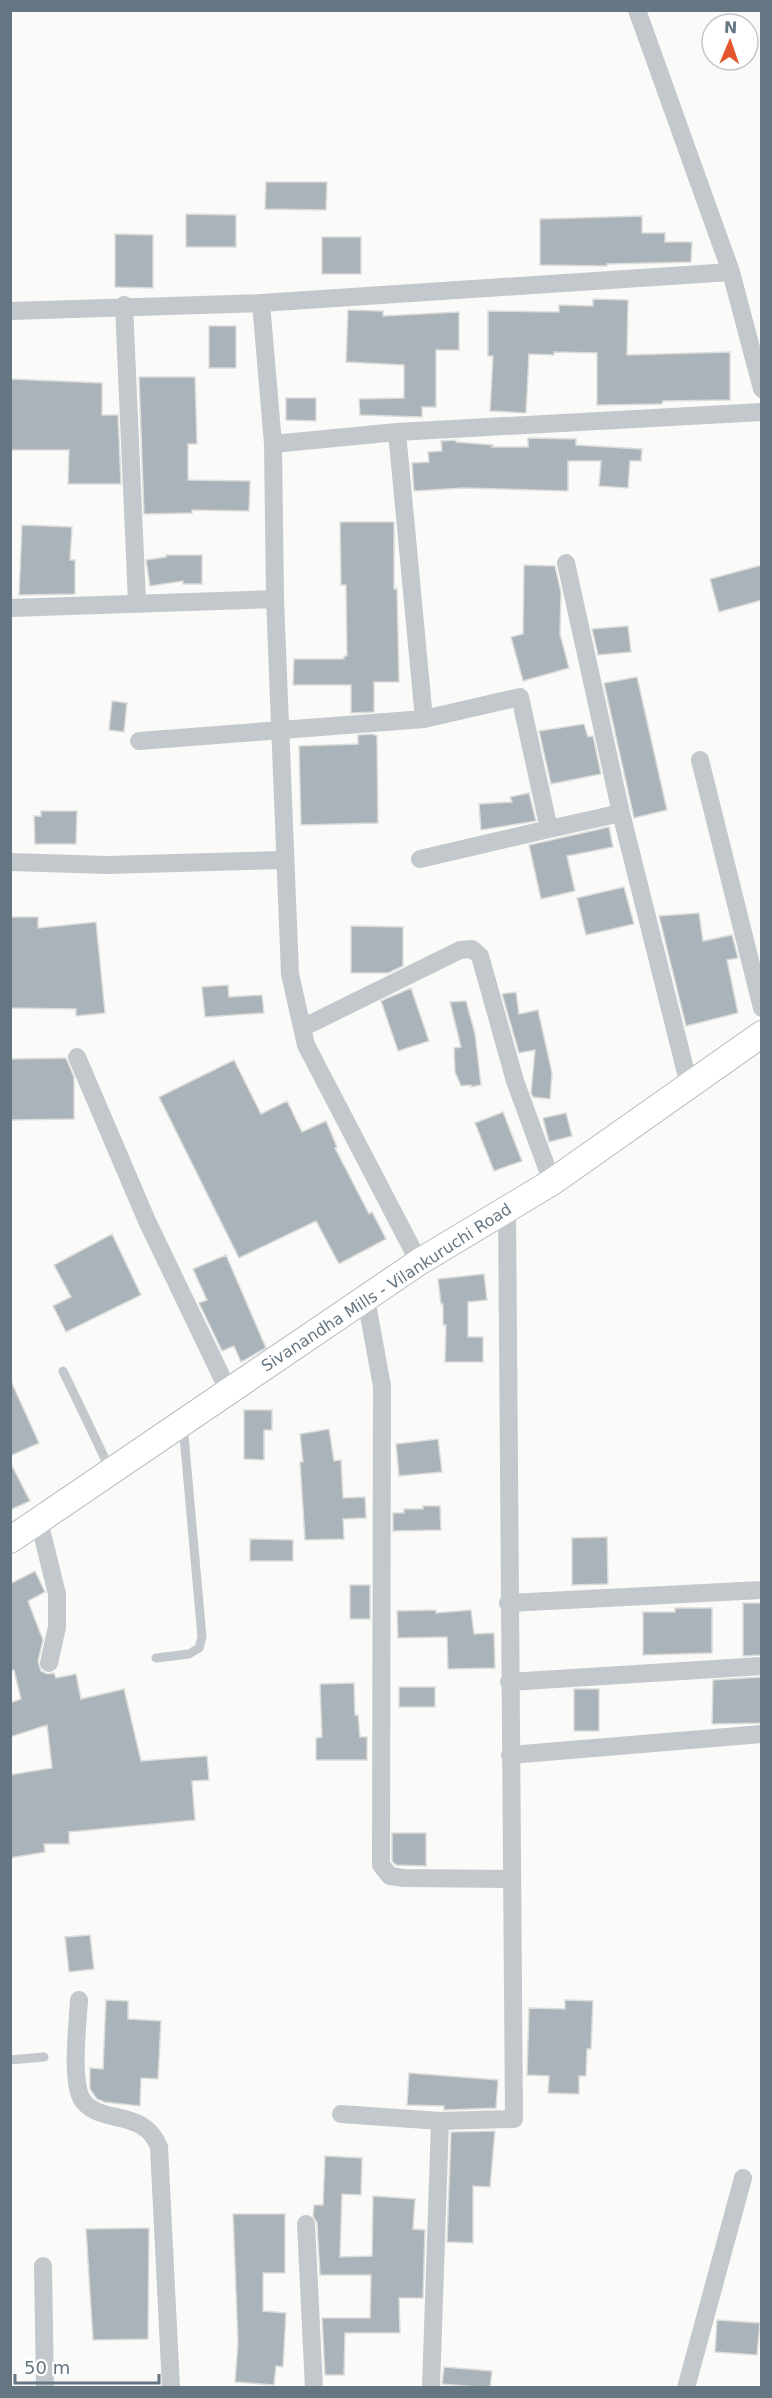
<svg xmlns="http://www.w3.org/2000/svg" width="772" height="2398" font-family="'DejaVu Sans',sans-serif">
	<style>
		.building { fill: #aab3b9; stroke: #dcdcda; stroke-width: 1.5 }
		.lines { fill: none; stroke-linecap: round; stroke-linejoin: round }
		.secondary-casing { stroke: #b3babf; stroke-width: 28 }
		.lane { stroke: #c3c8cc; stroke-width: 9 }
		.street { stroke: #c3c8cc; stroke-width: 18 }
		.secondary { stroke: #fff; stroke-width: 26 }
		.labels { text-anchor: middle; stroke-width: 6; stroke-linejoin: round; paint-order: stroke }
		.street-label { font-size: 16px; fill: #657683; stroke: #fff }
	</style>
	<rect width="100%" height="100%" fill="#fafaf8"/>
	<path class="building" d="M266 182H327L326 210 265 209Z
		M186 214 236 215V247H186Z
		M642 216V233H665V242H692L691 262 607 264V266L540 265V219Z
		M115 234 153 235V288L115 287Z
		M322 237H361V274H322Z
		M593 299 628 300 627 355 730 352V400L663 401 662 404 597 405V353L554 352V355L529 354 526 413 490 411 493 356H488V311L559 312V305L593 306Z
		M348 310 383 311V316L459 312V350H436V407H422V417L360 415 359 399 404 398V365L346 362Z
		M209 326H236V368H209Z
		M139 377H195L197 444H188V480L250 481 249 511 192 510V513L144 514Z
		M10 379 102 383V415H118L121 484H68L69 450H10Z
		M286 398H316V421L286 420Z
		M528 438 576 439V445L642 449 641 461H630L628 488 599 486 601 461H568V491L464 488 414 491 412 463 429 462 428 452 442 451 441 441 456 440V442L493 445 492 447H528Z
		M340 522H394V589H397L399 682H374V712L351 713V685H293L294 659H344V656H347L346 585H341Z
		M22 525 72 527 70 560H75V594L19 595Z
		M166 555H202V584H183V581L150 586 146 560 166 557Z
		M524 565 555 566 561 592 560 634 569 668 523 681 511 637 523 634Z
		M762 565V600L719 612 710 579Z
		M628 626 631 652 598 655 592 629Z
		M637 677 667 810 634 818 604 683Z
		M112 701 127 703 124 732 109 730Z
		M584 724 588 737 593 736 601 774 551 784 539 731Z
		M373 734 377 736 378 823 301 825 299 746 358 744V735Z
		M529 793 536 821 481 830 479 804 512 802 510 797Z
		M41 811H77L76 844H35L34 816H41Z
		M609 827 613 847 567 856 575 891 541 899 529 845Z
		M624 887 634 924 586 935 577 898Z
		M699 913 703 941 732 935 738 958 727 960 738 1013 686 1026 659 916Z
		M10 917H38V928L96 922 105 1013 76 1016V1009L10 1008Z
		M351 926 403 927V966L388 973H351Z
		M228 985 229 997 262 995 264 1013 205 1017 202 987Z
		M411 988 429 1041 398 1051 381 1001Z
		M516 992 519 1014 538 1010 552 1073 550 1099 533 1097 531 1093 535 1050 519 1053 502 994Z
		M466 1001 475 1034 481 1085 471 1087V1085L461 1086 455 1072 454 1048 461 1047 450 1002Z
		M66 1058 74 1077V1119L10 1120V1059Z
		M234 1060 261 1114 287 1101 302 1132 326 1121 337 1147 335 1148 369 1214 372 1212 386 1239 339 1264 316 1221 239 1258 159 1097Z
		M503 1112 522 1161 494 1171 475 1123Z
		M566 1113 572 1136 549 1142 543 1118Z
		M112 1234 141 1295 66 1332 53 1306 71 1297 54 1265Z
		M226 1255 266 1348 241 1362 234 1346 222 1351 199 1303 207 1300 193 1269Z
		M484 1274 487 1300 468 1302V1337H483V1362H445L446 1325H443V1304H441L438 1279Z
		M10 1379 39 1443 10 1456Z
		M244 1410H272V1430H264V1460L244 1459Z
		M329 1429 334 1461 341 1460 343 1498 365 1497 366 1518 343 1519 344 1539 305 1540 300 1462H303L300 1434Z
		M438 1439 442 1472 399 1476 396 1444Z
		M10 1462 30 1501 10 1510Z
		M423 1506H440L441 1530 393 1531V1513H404V1509H423Z
		M607 1537 608 1584 572 1585V1538Z
		M250 1539 293 1540V1561H250Z
		M35 1571 45 1592 28 1601 43 1640 38 1661 41 1671 47 1674 54 1673 56 1678 76 1674 81 1699 124 1689 141 1761 207 1756 209 1780 192 1781 195 1820 69 1832V1844H44L45 1852 10 1858V1775L52 1768 47 1725 10 1737V1703L21 1699 14 1670 10 1671V1584Z
		M350 1585H370V1619H350Z
		M743 1603H762V1655L743 1656Z
		M675 1608H712V1653L643 1655V1612H675Z
		M436 1610V1613L471 1610 474 1634 494 1633 495 1668 448 1669 447 1637 398 1638 397 1611Z
		M762 1677V1723L712 1724 713 1680Z
		M354 1683 355 1715H358L360 1737H367V1760H316V1738L322 1737 320 1684Z
		M399 1687H435V1707H399Z
		M574 1689H599V1731H574Z
		M392 1833H426V1866L396 1865 392 1861Z
		M90 1935 94 1969 69 1972 65 1937Z
		M106 2000 128 2001V2019L161 2021 158 2079 141 2078 140 2106 104 2102 97 2099 90 2089V2068L103 2069Z
		M565 2000 593 2001 591 2049H587L586 2076H579V2094L548 2093 549 2076 527 2075 529 2008 565 2009Z
		M409 2073 498 2080 496 2108 444 2110V2106L407 2105Z
		M495 2131 490 2187 473 2186V2243L447 2242 451 2132Z
		M325 2156 362 2158 361 2195 342 2194 340 2257 372 2256 373 2196 415 2199 413 2229 425 2230 423 2298H399L400 2333H345L344 2375H325L322 2318H370L371 2275H320L317 2223 313 2216 314 2205H323Z
		M233 2214H285V2273H263V2311L286 2313 283 2367 276 2366 274 2385 235 2382 238 2343Z
		M149 2228 148 2339 93 2340 86 2229Z
		M717 2320 760 2323 757 2355 715 2352Z
		M444 2367 492 2371 490 2388 442 2384Z"/>
	<g class="lines">
		<defs>
			<path id="secondary" d="M10 1540 419 1262 552 1182 762 1034"/>
		</defs>
		<use href="#secondary" class="secondary-casing"/>
		<path class="lane" d="M63 1371 110 1469
			M156 1658 189 1654 199 1648 202 1637 183 1425
			M10 2060 44 2057"/>
		<path class="street" d="M637 10 731 272
			M261 303 273 444 275 599
			M124 305 137 602
			M10 311 261 303 731 272 762 389
			M397 432 424 719
			M273 444 397 432 762 412
			M566 563 621 813
			M10 608 275 599 290 974 306 1045 419 1262
			M139 741 424 719 520 697 549 829 621 813 689 1085
			M700 760 762 1008
			M420 859 549 829
			M10 862 107 865 285 860
			M302 1028 460 950 472 949 480 956 515 1081 552 1182
			M77 1057 147 1221 229 1392
			M366 1299 382 1386 381 1865 390 1876 404 1878 512 1879
			M39 1521 57 1594V1627L49 1663
			M508 1603 762 1590
			M509 1682 762 1666
			M510 1755 762 1734
			M79 2000C78 2023 70 2083 83 2101 101 2125 144 2108 159 2147L171 2388
			M341 2114 440 2121
			M306 2224 314 2388
			M43 2266 45 2388
			M431 2388 440 2121 514 2119 507 1207
			M686 2388 743 2178"/>
		<use href="#secondary" class="secondary"/>
	</g>
	<g class="labels">
		<g class="street-label">
			<text transform="translate(386 1287) rotate(-33)" y="6">Sivanandha Mills - Vilankuruchi Road</text>
		</g>
	</g>
	<rect width="772" height="2398" fill="none" stroke="#657683" stroke-width="24"/>
	<g transform="translate(730 42) rotate(2)"><circle r="28" fill="#ffffff" stroke="#c1c8cd" stroke-width="1.5"/>
	<path d="M0-4.5L10 22L0 15L-10 22Z" fill="#e4572e"/>
	<text y="-9" font-size="16" font-weight="bold" text-anchor="middle" fill="#657683">N</text>
	</g>
	<path d="M15 2374v9h144v-9" fill="none" stroke="#657683" stroke-width="3"/>
	<text x="24" y="2374" font-size="18" fill="#657683" stroke="#ffffff" stroke-width="4.5" paint-order="stroke">50 m</text>
</svg>
